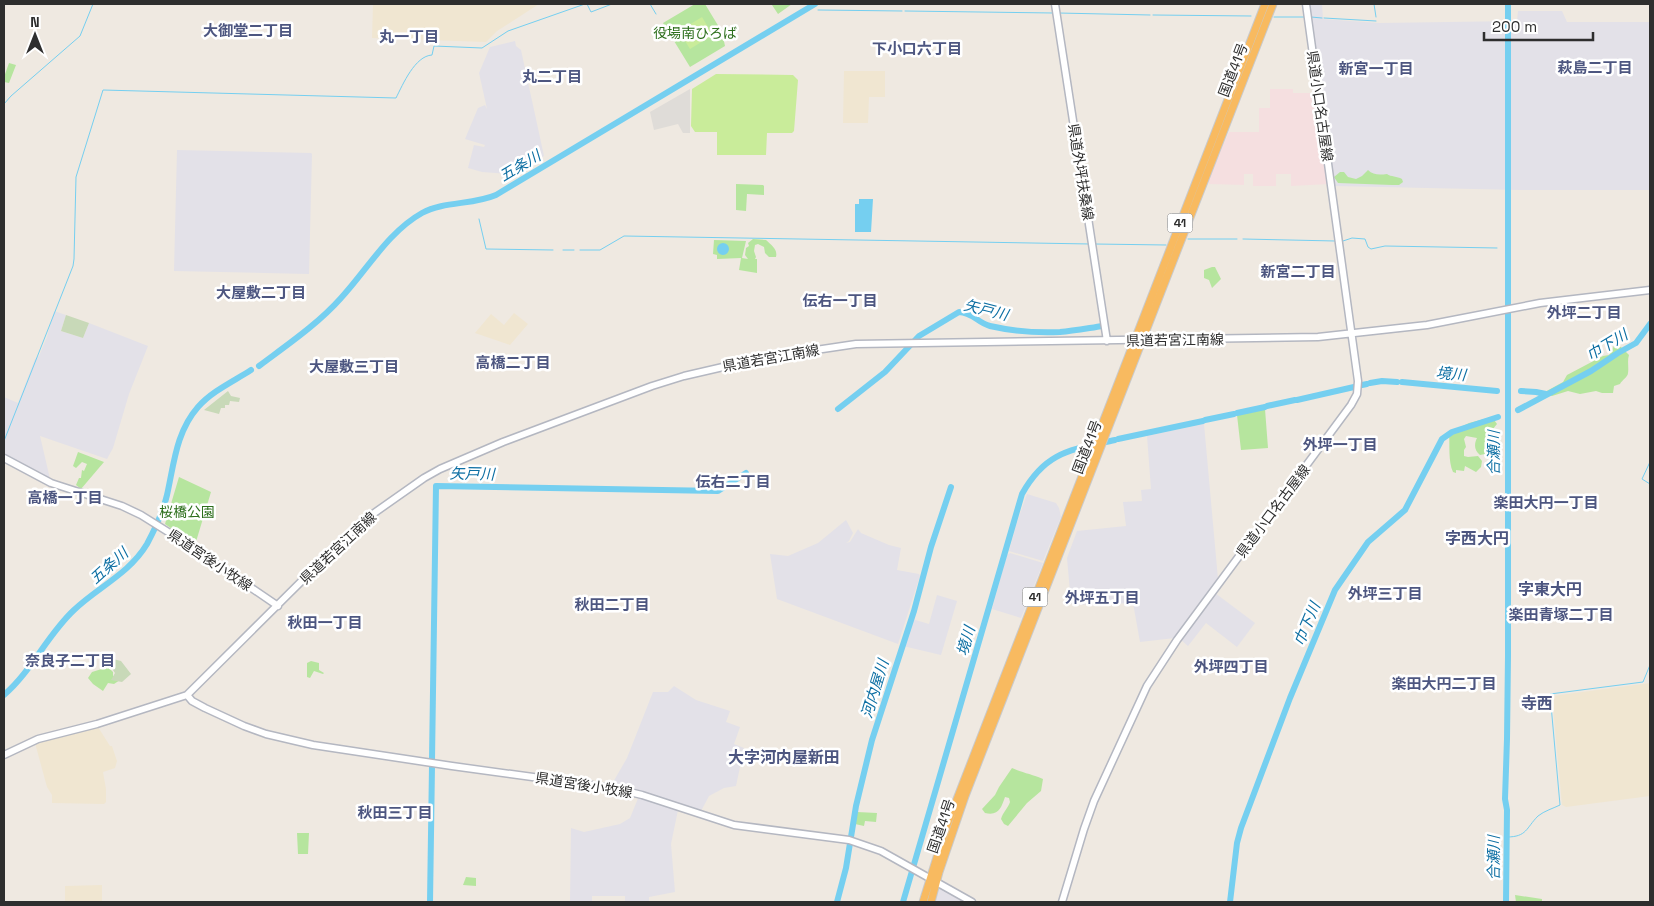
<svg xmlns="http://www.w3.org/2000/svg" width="1654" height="906" font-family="'Space Grotesk','Noto Sans JP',sans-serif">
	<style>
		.industrial { fill: #e3e1e8 }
		.education { fill: #f0e6d1 }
		.medical { fill: #f5dfe0 }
		.green { fill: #b6e59e }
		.cemetery { fill: #c8d9b8 }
		.pitch { fill: #c9ec9a }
		.plaza { fill: #dfdcd8 }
		.water { fill: #75cff0 }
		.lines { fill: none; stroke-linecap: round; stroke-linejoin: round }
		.stream { stroke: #75cff0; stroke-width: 1 }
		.river { stroke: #75cff0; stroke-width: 6 }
		.secondary-casing { stroke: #b4b7c1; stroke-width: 9 }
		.trunk-casing { stroke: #c9c9c9; stroke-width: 9 }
		.secondary { stroke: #fff; stroke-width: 6 }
		.trunk { stroke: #f8ba60; stroke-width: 7 }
		.labels { text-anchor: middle; stroke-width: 5; stroke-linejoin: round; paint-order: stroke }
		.shield { fill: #fff; stroke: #6d6d6d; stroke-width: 1 }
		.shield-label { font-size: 12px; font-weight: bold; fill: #2e2e2e }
		.park-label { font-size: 14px; fill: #2c6e1b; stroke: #fff }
		.street-label { font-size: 14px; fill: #2e2e2e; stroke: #fff }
		.neighbourhood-label { font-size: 15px; font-weight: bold; fill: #4d5680; stroke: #fff }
		.water-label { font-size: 15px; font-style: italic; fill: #0d6fa3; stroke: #fff }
		.quarter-label { font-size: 16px; font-weight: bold; fill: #4d5680; stroke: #fff }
	</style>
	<rect width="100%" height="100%" fill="#efe9e1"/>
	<path class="industrial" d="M1308 4H1322L1323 19 1379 23 1517 21 1518 11H1562L1567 22H1650V190H1520L1335 186Z
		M515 41 516 46 521 50 544 156 522 169 509 174 482 172 468 168 474 145 484 147 485 145 465 139 478 108 485 105 487 109 479 73 490 47Z
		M177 150 311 153 312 154 309 274 174 271Z
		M54 311 66 315 61 331 83 338 89 323 148 346 129 394 113 448 107 459 40 436 51 483 4 458V397L18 403 35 359 39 356 47 337Z
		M1204 424 1218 579 1175 638 1140 642 1133 603 1072 605 1071 603 1067 558 1077 531 1126 526 1123 502 1142 501 1141 490 1151 489 1147 436Z
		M1027 494 1056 503 1059 508 1061 517 1043 561 1009 551 1017 522Z
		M846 520 853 533 849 541 846 543 850 542 858 529 861 533 889 545 901 548 897 570 919 574 920 576 898 644 777 599 770 554 788 556 818 543Z
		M1010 553 1043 563 1021 618 992 609 1007 555Z
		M1215 593 1255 623 1237 647 1206 623 1188 646 1180 639Z
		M937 595 957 601 941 655 903 646 912 619 929 624Z
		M674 686 696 700 730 711 726 722 740 727 734 744 744 748 736 786 724 788 709 796 700 813 648 794 612 784 627 758 653 692H668Z
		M639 796 678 810 671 844 675 892 649 897V902H625V896H592V902H570L571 828 584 832 620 824 630 818Z
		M940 886 969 902H935Z"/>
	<path class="education" d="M373 4H539L497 31 486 42 372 38Z
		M844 71H885V97H869L868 123H843Z
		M514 313 528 324 510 345 475 333 491 314 504 325Z
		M1650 683V796L1566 807 1562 805 1552 696Z
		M98 727 110 746H112L117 761 115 768 103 772 106 789V802L104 804 52 803V795L47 787 35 743Z
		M102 885V902H65V886Z"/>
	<path class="medical" d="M1270 89H1293V93H1315L1329 184 1291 186V174H1276V186H1253V174H1244V185L1209 184 1208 181 1217 158 1229 132H1259V108H1270Z"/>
	<path class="green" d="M695 4H705L722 32 725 46 690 67 663 23Z
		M774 4H792L778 14 772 5Z
		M9 63 16 65 9 83 4 82V77Z
		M1368 170C1373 175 1379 175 1387 174 1391 177 1397 176 1402 179L1403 182 1399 185H1392L1338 183 1334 177 1340 172H1344L1348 177 1356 179 1362 176Z
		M736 184 763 185 764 186V195L747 194 746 211 736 210Z
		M753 239 766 240C771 245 778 249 776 257H769L765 253 764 247 758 244 755 245 754 251 756 257 755 259H757V273L739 270 741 258 717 259V255L713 254 714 240 746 241 742 258 748 259 745 255 746 248 749 246 748 243Z
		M1212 267H1215L1221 279 1212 288 1209 280 1204 278V270Z
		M1614 346 1621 347 1629 355C1627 361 1629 367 1628 373 1628 377 1622 380 1620 384L1614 386 1613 393H1602L1596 391 1580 394 1568 391 1552 396 1543 393 1563 382 1567 375 1603 356 1609 355Z
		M1265 409 1268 448 1241 450 1237 415Z
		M1492 417 1497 424C1493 428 1491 433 1489 438 1487 445 1490 448 1485 454L1480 455C1474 450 1474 444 1477 438L1466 436 1464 439 1466 447 1464 450V456L1468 457 1478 456 1482 461 1481 467 1476 472 1465 466 1464 471 1456 470V473L1453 472C1448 461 1450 445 1449 433L1469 423Z
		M78 452 104 462 81 489 76 485 79 478H81L82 470 84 471 87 464 82 462 76 468 73 466Z
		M179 477 211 492 195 545 165 524Z
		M311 661 319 663V670L324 673 323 674 314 671 310 678 307 677V663Z
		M108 667 113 672V676L120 680 114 684 108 683 103 691 93 684 88 678 92 672Z
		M1012 768C1023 773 1032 774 1043 779L1041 791 1027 803 1008 826 1004 824 1001 819C1003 812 1008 808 1010 802L1009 798 1005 797C1001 808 999 816 985 813L982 809 995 795 999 787Z
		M857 812 877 813 876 822 865 821 864 826 855 824Z
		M297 833H309L308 854H298Z
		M466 877 476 878V886L463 885Z
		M1515 895 1542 899V902H1516Z"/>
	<path class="cemetery" d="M66 315 89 323 83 338 61 331Z
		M228 391 231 396 240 398 239 402 230 401 229 405H225V408H221L219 414 204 410Z
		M113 659 121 661 131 674 122 682 111 680 115 673 109 664Z"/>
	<path class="pitch" d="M702 17 713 35 690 49 679 31Z
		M716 74 793 75 798 80 794 131 792 133H767L766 155H717V132H695L691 126 692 89Z"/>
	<path class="plaza" d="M690 89V133H683L678 124 654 130 650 112Z"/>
	<path class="water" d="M859 199H873L871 232H855V204H859Z
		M717 249a6 6 0 1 1 12 0a6 6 0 1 1-12 0Z"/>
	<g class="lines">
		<path class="stream" d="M587 4 591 12 612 4
			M650 4 656 14
			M1374 4 1376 17
			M818 10 902 11
			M905 11 1053 13
			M1058 13 1150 15
			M1153 15 1251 16
			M1274 17H1304
			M1311 17 1322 18
			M1324 18 1376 21
			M4 104 11 96 80 36 93 4
			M479 219 486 249 553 250
			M1188 239H1237
			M1243 239 1335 241
			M1343 241 1352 238 1365 239 1368 247 1371 249 1385 246 1497 248
			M1094 244 1166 245
			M563 250H574
			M580 250H600L624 236 1090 244
			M4 441 73 266 74 259 76 177 103 90 396 98C403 84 415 56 432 55L434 46 482 48 508 31 585 4
			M1650 462 1642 479 1650 484
			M1507 837C1527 837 1526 828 1538 816 1544 811 1554 808 1560 805L1550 694 1643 682 1650 665"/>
		<path class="river" d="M259 366C287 345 318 324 341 298 367 270 388 232 422 213 444 201 473 205 496 195L815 4
			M1402 382 1497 391
			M1370 383 1382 381 1397 382
			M1362 385 1367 384
			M1521 391 1536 392 1546 394
			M1297 400 1354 387
			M1267 406 1295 400
			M838 409 885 372 919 336 959 312C972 312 978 323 990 326 1012 331 1038 333 1060 332 1074 331 1089 328 1103 326
			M1518 410 1591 371 1618 353 1636 343 1650 324
			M1237 413 1265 407
			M1205 420 1234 414
			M1118 439 1203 421
			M4 695C32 671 47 635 74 610 98 587 129 574 147 544 155 529 163 512 167 495 174 464 176 432 198 407 212 391 234 381 251 370
			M432 760 436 486 718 491 746 473
			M430 902 432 766
			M837 902 846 868 856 806 872 740 914 611 931 547 951 487
			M903 902 1022 494C1046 451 1071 450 1115 440
			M1230 902 1237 843 1241 828 1290 698 1335 590 1368 542 1405 510 1442 439 1452 432 1498 417
			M1506 902 1507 810 1505 799 1507 739 1508 656V4"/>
		<defs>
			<path id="secondary" d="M1055 4 1107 341
				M4 458 51 483 122 506 141 515 181 540 278 606
				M187 695 192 701 205 708 244 726 266 734 313 745 452 766 613 788 642 795 734 825 849 840 881 851 972 902
				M4 755 38 739 97 724 187 695 360 523 424 478 440 469 503 442 652 386 684 376 762 358 856 344 1318 337 1427 325 1540 303 1650 290
				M1062 902 1084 829 1094 801 1147 686 1177 640 1351 405 1357 394 1358 381 1306 4"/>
			<path id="trunk" d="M923 902 947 825 1265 4
				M931 902 939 872 965 796 1273 4"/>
		</defs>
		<use href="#secondary" class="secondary-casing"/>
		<use href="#trunk" class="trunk-casing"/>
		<use href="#secondary" class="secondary"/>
		<use href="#trunk" class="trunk"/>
	</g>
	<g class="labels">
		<g class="shield">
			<rect x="1167.5" y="213.5" width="25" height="19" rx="4"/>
			<rect x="1022.5" y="587.5" width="25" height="19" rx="4"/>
		</g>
		<g class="shield-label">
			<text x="1180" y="227">41</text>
			<text x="1035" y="601">41</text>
		</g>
		<g class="park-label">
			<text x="695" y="38">役場南ひろば</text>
			<text x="187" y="517">桜橋公園</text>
		</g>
		<g class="street-label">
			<text transform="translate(1233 70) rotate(-69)" y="5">国道41号</text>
			<text transform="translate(1320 106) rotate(82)" y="5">県道小口名古屋線</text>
			<text transform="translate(1081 172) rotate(81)" y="5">県道外坪扶桑線</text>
			<text transform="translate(1175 340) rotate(-1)" y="5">県道若宮江南線</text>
			<text transform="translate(771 358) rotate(-10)" y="5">県道若宮江南線</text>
			<text transform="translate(1087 447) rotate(-69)" y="5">国道41号</text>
			<text transform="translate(1273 511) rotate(-53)" y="5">県道小口名古屋線</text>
			<text transform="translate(338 548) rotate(-43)" y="5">県道若宮江南線</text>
			<text transform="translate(210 560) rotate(34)" y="5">県道宮後小牧線</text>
			<text transform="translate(584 785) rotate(9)" y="5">県道宮後小牧線</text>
			<text transform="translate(941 826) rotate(-71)" y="5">国道41号</text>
		</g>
		<g class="neighbourhood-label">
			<text x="248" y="36">大御堂二丁目</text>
			<text x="409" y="42">丸一丁目</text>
			<text x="917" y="54">下小口六丁目</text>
			<text x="1595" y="73">萩島二丁目</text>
			<text x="1376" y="74">新宮一丁目</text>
			<text x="552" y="82">丸二丁目</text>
			<text x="1298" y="277">新宮二丁目</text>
			<text x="261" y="298">大屋敷二丁目</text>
			<text x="840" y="306">伝右一丁目</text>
			<text x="1584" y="318">外坪二丁目</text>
			<text x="513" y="368">高橋二丁目</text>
			<text x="354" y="372">大屋敷三丁目</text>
			<text x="1340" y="450">外坪一丁目</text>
			<text x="733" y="487">伝右二丁目</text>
			<text x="65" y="503">高橋一丁目</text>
			<text x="1546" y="508">楽田大円一丁目</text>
			<text x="1385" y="599">外坪三丁目</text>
			<text x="1102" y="603">外坪五丁目</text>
			<text x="612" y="610">秋田二丁目</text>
			<text x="1561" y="620">楽田青塚二丁目</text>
			<text x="325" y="628">秋田一丁目</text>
			<text x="70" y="666">奈良子二丁目</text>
			<text x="1231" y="672">外坪四丁目</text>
			<text x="1444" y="689">楽田大円二丁目</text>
			<text x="395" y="818">秋田三丁目</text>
		</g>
		<g class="water-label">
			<text transform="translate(520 166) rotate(-31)" y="5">五条川</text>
			<text transform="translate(986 310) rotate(14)" y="5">矢戸川</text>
			<text transform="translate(1607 345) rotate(-31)" y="5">巾下川</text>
			<text transform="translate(1451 374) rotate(5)" y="5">境川</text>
			<text transform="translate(1494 453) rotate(-90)" y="5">合瀬川</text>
			<text transform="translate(472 474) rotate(1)" y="5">矢戸川</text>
			<text transform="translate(109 566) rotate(-42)" y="5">五条川</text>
			<text transform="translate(1307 624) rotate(-67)" y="5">巾下川</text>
			<text transform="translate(966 641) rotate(-74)" y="5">境川</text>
			<text transform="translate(875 689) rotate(-73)" y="5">河内屋川</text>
			<text transform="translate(1494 858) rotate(-90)" y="5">合瀬川</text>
		</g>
		<g class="quarter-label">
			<text x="1477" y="544">字西大円</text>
			<text x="1550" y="595">字東大円</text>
			<text x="1537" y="709">寺西</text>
			<text x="784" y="763">大字河内屋新田</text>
		</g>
	</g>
	<rect width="1654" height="906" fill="none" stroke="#2e2e2e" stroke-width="10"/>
	<g transform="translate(35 35)" stroke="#ffffff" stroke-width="4" paint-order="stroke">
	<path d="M0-4L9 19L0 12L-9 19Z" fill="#2e2e2e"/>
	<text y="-8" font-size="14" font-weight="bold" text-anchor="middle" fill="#2e2e2e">N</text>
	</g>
	<path d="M1484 32v8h109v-8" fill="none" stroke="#2e2e2e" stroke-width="2.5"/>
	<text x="1492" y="32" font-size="15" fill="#2e2e2e" stroke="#ffffff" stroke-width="4" paint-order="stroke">200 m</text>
</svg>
